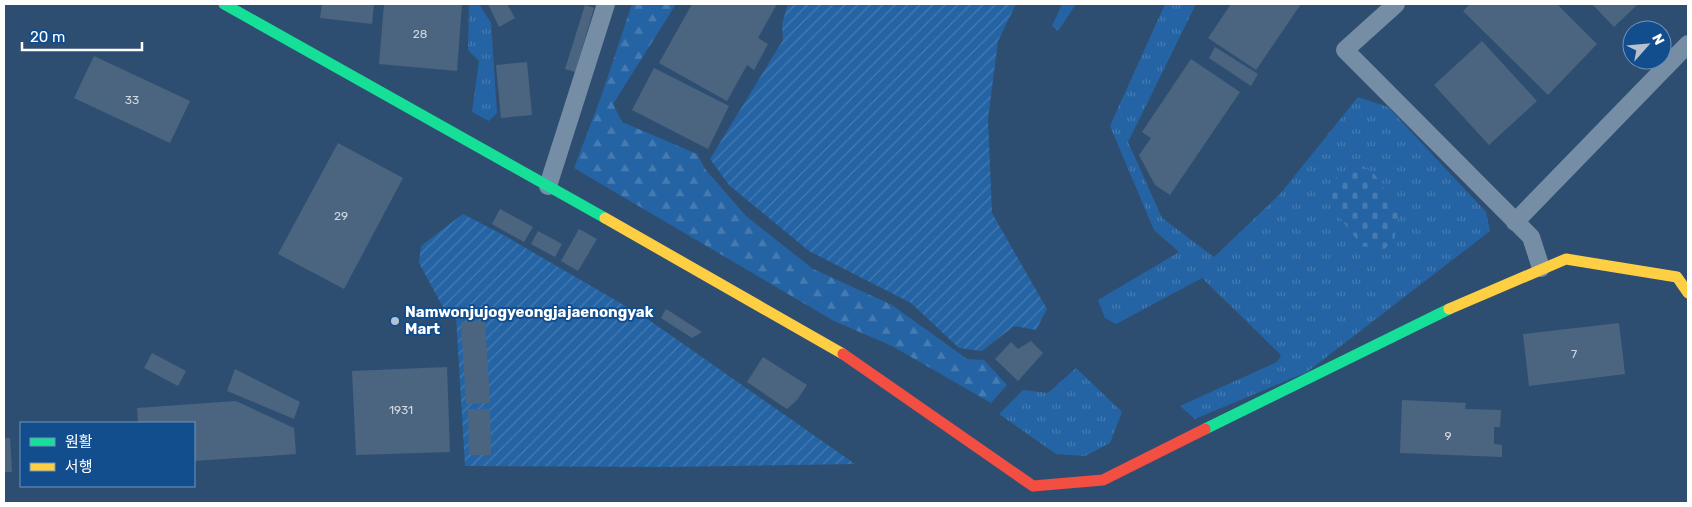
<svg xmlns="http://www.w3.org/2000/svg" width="1692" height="507" font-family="Rubik,'Noto Sans KR',sans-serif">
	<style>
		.grass { fill: url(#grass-tufts) }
		.forest { fill: url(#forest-firs) }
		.cemetery { fill: url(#cemetery-stones) }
		.garden { fill: url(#garden-furrows) }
		.building { fill: #4b6581 }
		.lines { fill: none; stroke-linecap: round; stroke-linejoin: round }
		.lane { stroke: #758da5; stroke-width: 18 }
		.fast { stroke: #16e098; stroke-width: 11 }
		.slow { stroke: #ffcf43; stroke-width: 11 }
		.jam { stroke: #f24e42; stroke-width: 11 }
		.poi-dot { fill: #b6c1cd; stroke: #124d8d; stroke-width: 2 }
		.labels { text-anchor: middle; stroke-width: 4; stroke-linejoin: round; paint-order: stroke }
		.number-label { font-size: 12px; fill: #d2d8e0 }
		.poi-label { font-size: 15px; font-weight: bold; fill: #fff; stroke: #124d8d; text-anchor: start }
	</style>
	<defs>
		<pattern id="grass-tufts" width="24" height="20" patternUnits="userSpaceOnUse" patternTransform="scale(1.25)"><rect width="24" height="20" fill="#2564a4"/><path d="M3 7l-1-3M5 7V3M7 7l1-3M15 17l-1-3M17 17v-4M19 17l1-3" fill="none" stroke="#467bb2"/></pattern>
		<pattern id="forest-firs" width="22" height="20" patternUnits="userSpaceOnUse" patternTransform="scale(1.25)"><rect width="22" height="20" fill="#2564a4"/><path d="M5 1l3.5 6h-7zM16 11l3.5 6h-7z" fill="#467bb2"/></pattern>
		<pattern id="cemetery-stones" width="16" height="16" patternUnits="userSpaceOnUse" patternTransform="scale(1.25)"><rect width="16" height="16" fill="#2564a4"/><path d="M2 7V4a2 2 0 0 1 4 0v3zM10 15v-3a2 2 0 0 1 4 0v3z" fill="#467bb2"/></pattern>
		<pattern id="garden-furrows" width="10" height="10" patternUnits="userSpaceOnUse" patternTransform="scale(1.25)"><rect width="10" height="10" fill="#2564a4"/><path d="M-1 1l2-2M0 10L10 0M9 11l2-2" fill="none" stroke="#467bb2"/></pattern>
	</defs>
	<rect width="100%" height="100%" fill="#2e4e71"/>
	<path class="grass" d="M469 4H479L491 23 497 113 489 121 472 112 479 61 468 50Z
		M1062 4H1076L1058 31 1052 26Z
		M1165 4H1196L1128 142 1162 218 1214 257 1280 194 1358 97 1388 107 1486 212 1490 231 1307 372 1195 419 1180 406 1277 362 1281 355 1202 278 1116 324 1105 318 1098 300 1179 252 1154 230 1110 126Z
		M1076 368 1122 412 1110 443 1085 456 1056 454 999 414 1023 390 1048 393Z"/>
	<path class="forest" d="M632 4H676L613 104 622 122 697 154 705 169 746 216 813 269 892 305 967 359 984 360 1007 385 991 403 892 346 834 321 574 168 601 97Z"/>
	<path class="cemetery" d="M1363 166 1375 175 1399 212 1394 241 1383 250 1362 246 1338 215 1328 185 1348 168Z"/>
	<path class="garden" d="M788 4H1016L998 41 988 119 992 213 1047 309 1036 330 1014 326 982 351 959 348 911 303 809 251 729 185 710 159 783 40 782 24Z
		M463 214 505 236 646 318 855 464 667 467 465 466 456 316 444 309 419 263 421 246Z"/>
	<path class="building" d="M322 4H374L372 24 320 18Z
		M384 4H462L457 71 379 64Z
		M488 4H507L515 18 499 27Z
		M692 4H777L758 38 768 44 754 70 747 65 727 101 659 63Z
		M1231 4H1301L1256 70 1208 38Z
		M1470 4H1557L1597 44 1548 95 1463 11Z
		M1592 4H1638L1614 27Z
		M585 5 594 8 575 72 565 69Z
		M1482 41 1537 101 1489 145 1434 85Z
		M1215 47 1258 74 1251 86 1209 58Z
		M94 56 190 101 170 143 74 98Z
		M1191 59 1240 92 1170 195 1155 185 1139 155 1151 138 1142 132Z
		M527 62 532 115 501 118 496 65Z
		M654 68 729 106 708 149 632 110Z
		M338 143 403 178 344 289 278 254Z
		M500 209 533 227 524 242 492 224Z
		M579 229 597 239 578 271 561 261Z
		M538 231 562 244 555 257 531 244Z
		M666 309 702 332 692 338 661 318Z
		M485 320 490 403 466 404 461 322Z
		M1619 323 1625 374 1529 386 1523 334Z
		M1031 341 1043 353 1018 381 995 359 1011 342 1018 349Z
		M152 353 186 371 178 386 144 368Z
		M763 357 807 385 797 400 787 409 747 382Z
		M447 367 450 452 356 455 352 371Z
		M235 369 300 402 294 419 227 391Z
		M1402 400 1466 403 1465 409 1501 410 1500 427H1494V444L1502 445V457L1400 453Z
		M236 401 294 428 296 454 194 461V423H138L137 408Z
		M468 409H490L491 455H469Z
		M4 438H10L12 472H4Z"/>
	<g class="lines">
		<path class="lane" d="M1396 4 1345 50 1531 237 1541 268
			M548 186 606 4
			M1515 222 1688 44"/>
		<path class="fast" d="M224 4 605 218
			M1205 429 1449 309"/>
		<path class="slow" d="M605 218 843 354
			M1449 309 1566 259 1677 277 1688 293"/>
		<path class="jam" d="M843 354 1033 486 1103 480 1205 429"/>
	</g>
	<circle class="poi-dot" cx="395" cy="321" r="5"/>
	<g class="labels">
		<g class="number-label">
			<text x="420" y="38">28</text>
			<text x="132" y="104">33</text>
			<text x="341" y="220">29</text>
			<text x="1574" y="358">7</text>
			<text x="401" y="414">1931</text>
			<text x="1448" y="440">9</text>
		</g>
		<g class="poi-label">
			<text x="405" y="317">Namwonjujogyeongjajaenongyak<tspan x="405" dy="17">Mart</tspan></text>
		</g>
	</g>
	<rect width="1692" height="507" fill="none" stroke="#ffffff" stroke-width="10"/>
	<rect x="20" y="422" width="175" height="65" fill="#124d8d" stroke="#7194bb"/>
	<rect x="30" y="438" width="25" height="8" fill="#16e098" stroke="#7194bb"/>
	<text x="65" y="447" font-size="15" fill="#ffffff">원활</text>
	<rect x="30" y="463" width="25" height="8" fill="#ffcf43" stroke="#7194bb"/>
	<text x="65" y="472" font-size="15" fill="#ffffff">서행</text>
	<g transform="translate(1647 45) rotate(63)"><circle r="24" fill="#124d8d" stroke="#7194bb"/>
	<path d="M0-4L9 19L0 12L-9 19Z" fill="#b6c1cd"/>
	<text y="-8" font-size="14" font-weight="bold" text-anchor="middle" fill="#ffffff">N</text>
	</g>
	<path d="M22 42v8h120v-8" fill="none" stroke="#ffffff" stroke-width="2.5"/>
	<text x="30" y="42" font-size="15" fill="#ffffff" stroke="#124d8d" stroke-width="4" paint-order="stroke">20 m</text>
</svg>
